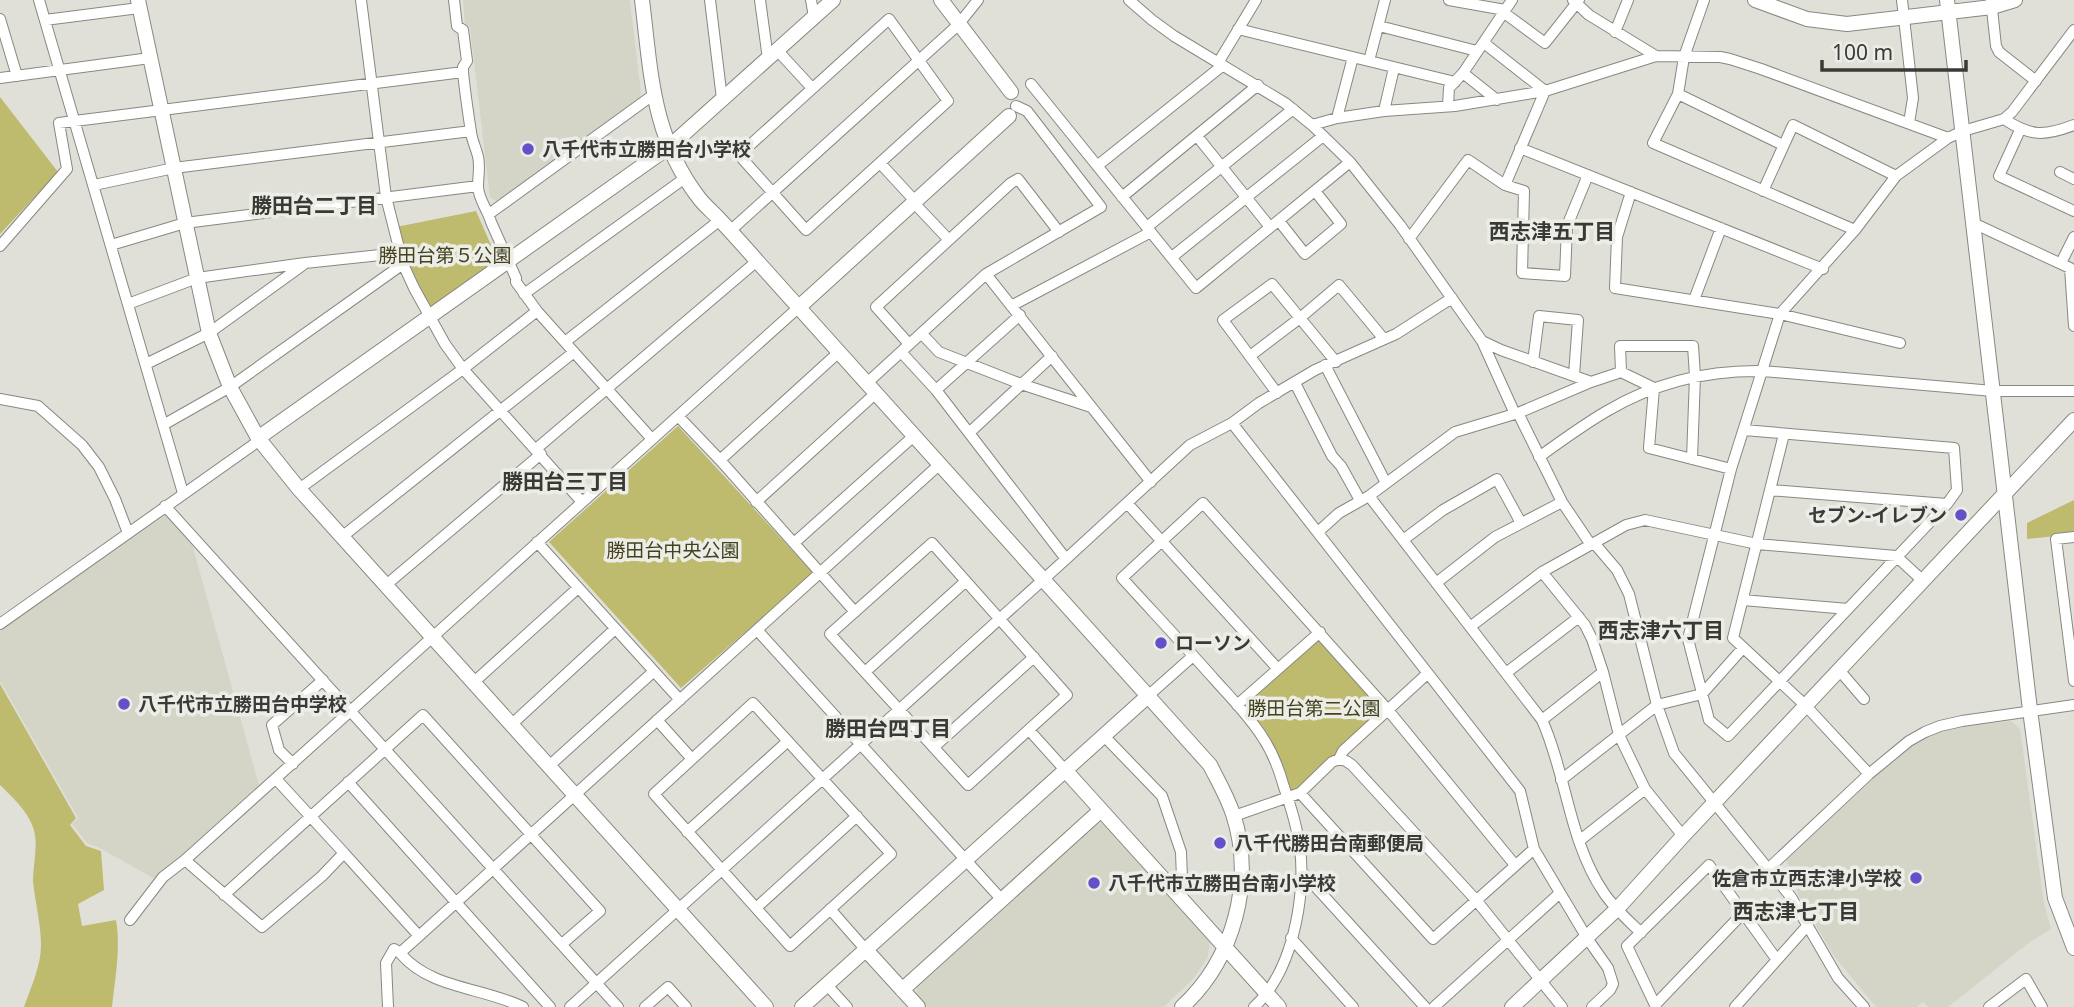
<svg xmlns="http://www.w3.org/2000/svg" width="2074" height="1007" font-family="'Noto Sans','Noto Sans JP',sans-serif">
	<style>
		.built { fill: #d5d5c7 }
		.green { fill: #beba6e }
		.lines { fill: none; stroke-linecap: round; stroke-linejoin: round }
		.street-casing { stroke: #888882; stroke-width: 12 }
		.secondary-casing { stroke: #888882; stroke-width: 16 }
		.street { stroke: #fff; stroke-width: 10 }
		.secondary { stroke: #fff; stroke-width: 14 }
		.poi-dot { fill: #6451ca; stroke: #edede7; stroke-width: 2.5 }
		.labels { text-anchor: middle; stroke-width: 7; stroke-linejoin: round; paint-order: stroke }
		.poi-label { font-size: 19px; font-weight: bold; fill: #3a3a38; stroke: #edede7; text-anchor: start }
		.park-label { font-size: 19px; fill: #44421e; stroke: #edede7 }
		.neighbourhood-label { font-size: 21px; font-weight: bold; fill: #3a3a35; stroke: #edede7 }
	</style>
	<rect width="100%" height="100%" fill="#e0e0d9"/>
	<path class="built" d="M463 0H630L641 93 639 100 498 202 490 198 470 28 465 24Z
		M163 515 169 516 191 540 259 785 155 879 98 847 88 844 72 824 78 818 0 681V631Z
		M2011 721 2020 728 2044 903 2051 929 2030 942 1948 1007H1928L1923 1002 1917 1007H1876L1834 956 1799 897 1786 859 1902 751 1927 735 1946 728Z
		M1097 823 1105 824 1210 942 1208 957 1194 978 1164 1007H927L916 996 917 987Z"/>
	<path class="green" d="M0 97 58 172 0 234Z
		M476 211 499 263 430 314 405 263 396 227Z
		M678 426 813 573 681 688 549 542Z
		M2074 500V534L2027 539V523Z
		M1319 638 1382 709C1361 731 1317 784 1290 792L1241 706Z
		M0 684 76 818 70 825 86 846 101 851 104 890 78 904 82 926 116 920C121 948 115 979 112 1007H24C31 987 41 966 41 945 41 924 35 902 33 881 33 863 39 844 33 827 26 809 13 798 0 785Z"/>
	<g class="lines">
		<defs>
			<path id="street" d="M39 0 183 493
				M361 0 386 197 403 264 414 288 445 344 463 369 582 502
				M454 0 457 26 463 30 467 61 463 67V72C465 93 468 112 471 132 472 140 475 146 477 153 481 163 478 176 478 186 478 199 488 210 491 222L516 278V282L537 311 651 438
				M710 0 722 99
				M760 0 768 59
				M811 0 814 17
				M1129 0 1152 20 1174 36 1285 103 1312 125 1350 162 1400 225 1482 341 1515 414
				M1449 0 1505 10
				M1573 0 1589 15 1656 56
				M1704 0 1684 57 1678 94 1653 143 1855 230
				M1902 0 1913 98 1909 123
				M1991 0 1996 46 1999 52 2036 81
				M1503 12 1545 43 1579 0
				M0 19 17 76
				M889 19 948 101 806 230 739 155Z
				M45 20 139 8
				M1379 26 1477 51
				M1238 29 1455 82
				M1615 32 1628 0
				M1484 43 1545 91 1505 185
				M777 50 812 88
				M1369 61 1385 0
				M1218 63 1256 0
				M1463 73 1497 100
				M0 78 150 58
				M1031 84 1196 288 1350 162
				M1678 94 1783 145
				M1448 106 1449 88 1463 73 1512 0
				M1384 111 1394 68
				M1337 118 1353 57
				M2004 119 2012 112 2074 30
				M1312 125 1337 118 1384 111 1455 106 1545 91 1656 56 1720 57 1730 59 1761 69 1948 138
				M2020 130 1999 176 2074 211
				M1197 136 1270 227
				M1520 148 1823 269
				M880 163 915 201
				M1097 166 1222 66
				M2060 172 2074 179
				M94 185 174 168 471 131
				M1763 191 1793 125 1896 176
				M1631 192 1617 237 1615 288 1780 314 1900 343
				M1122 197 1258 85
				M914 203 949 240
				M489 214 653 95
				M1279 221 1305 254 1341 224 1315 191
				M1973 223 2070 268 2074 326
				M1147 227 1293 109
				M730 231 958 25 978 0
				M1409 239 1468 160 1505 185 1524 191 1522 273 1565 276 1567 226 1588 175
				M111 245 185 223 478 186
				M0 246 67 169 59 123 463 72
				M1172 257 1323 136
				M2061 263 2074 237
				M986 274 1151 482
				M524 294 685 178
				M1694 300 1721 228
				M128 304 197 278 305 263 399 253
				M1011 306 1151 232
				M922 334 939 352 1021 384 1091 407
				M1482 341 1501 350 1591 382 1621 372 1654 388 1649 448 1731 469
				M565 342 720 220
				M909 344 876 307 1011 183 1018 179 1059 232
				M901 352 936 390 1066 559
				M1250 356 1300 318 1339 285 1383 338
				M1533 362 1539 316 1578 320 1574 375
				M146 364 209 333 303 265
				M1325 365 1386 483
				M1621 372 1620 346H1693L1695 376 1692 459
				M867 383 986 274 1101 207 1027 111 1016 106
				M1295 383 1332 456 1341 466 1360 500
				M936 390 1020 315
				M1277 393 1223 320 1272 284 1336 362
				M0 399 38 406 82 445 99 467 115 499 128 533
				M1518 413 1562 502 1591 545
				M678 416 720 460 855 612
				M1232 423 1520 791 1534 849 1587 938 1608 968 1613 984 1610 990 1592 1007
				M163 425 230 387 403 264
				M1744 430 1954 448 1957 490 1947 504 1728 736 1709 720 1688 639 1731 469 1780 314 1855 230 1896 176 1948 138 1963 131 2004 119C2031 137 2045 136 2074 125
				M969 433 1052 356
				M1784 434 1733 638 1806 706 1869 774
				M536 449 757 261
				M1539 457C1561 441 1583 425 1607 411 1654 383 1708 370 1763 371L1993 391H2074
				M720 460 839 352
				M299 489 463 369 537 311
				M1770 490 1947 504
				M1369 496 1542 720C1567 776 1569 842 1604 893 1614 908 1628 920 1641 933
				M756 502 876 393
				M1127 503 1278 669
				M165 506 618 1007
				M1318 532 1339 513 1369 496 1455 432 1518 413 1591 382
				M343 536 574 352
				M2074 537 2056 539 2074 681
				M1403 540 1443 510 1497 479 1521 523
				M537 542 680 700
				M794 543 915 435
				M932 543 1067 695 968 785 830 634Z
				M1594 543 1617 570 1629 594 1657 705 1674 753 1791 897 1838 978 1864 1007
				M1542 572 1585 625 1592 639 1603 672 1619 735 1645 789 1683 836
				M1436 583 1495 537 1562 502
				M386 585 541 454
				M1743 600 1848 609
				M0 624 260 440
				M1470 627 1542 572 1626 525 1645 520 1757 544 1896 556 1922 580
				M757 630 1002 900
				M1839 670 1864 699
				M865 672 966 581
				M1506 673 1579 617
				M474 682 578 588
				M1149 695 1193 656
				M753 703 891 854 790 946 654 794Z
				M1237 705 1320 632
				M657 720 692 759
				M1542 720 1603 672
				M512 724 615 629
				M1029 730 1065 770
				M1104 736 1162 796 1181 852 1182 879 1177 894
				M934 747 1034 657
				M1339 759 1346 761 1352 765 1476 900 1562 1007
				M293 764 279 750 272 725 323 680
				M549 766 653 672
				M276 779 344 853
				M1561 780 1657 705 1702 694 1743 648
				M348 782 550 1007
				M1300 793 1433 939 1534 849
				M1234 816 1300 793 1332 762 1339 759 1343 751 1427 674
				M687 832 788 741
				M1579 841 1645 789
				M1769 868 1869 774 1909 741 1925 732 1940 726 1962 721 2074 705
				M1302 872 1425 1007
				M224 895 423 715 600 911 562 944
				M756 908 857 816
				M830 909 866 950
				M130 920 163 877 185 860
				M419 936 344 853 322 876 262 927 185 860 799 307
				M1291 938 1353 1007
				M400 953C430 989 482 987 523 1007
				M827 985 847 1007
				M1655 1005 1743 913
				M388 1007 386 963 394 949 400 953 419 936 940 464
				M570 1007 1066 559 1190 445 1232 423 1259 403 1315 370 1396 334 1452 298
				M645 1007 668 987 686 1007
				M1254 1007C1280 983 1292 947 1298 912 1306 863 1300 833 1284 787 1279 769 1273 753 1263 738 1250 717 1232 699 1215 680 1185 646 1153 612 1122 578L1203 503 1388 710 1515 865
				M1434 1007 1560 893
				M1656 1007 1627 946 1709 865 1777 960
				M1735 1007 1808 925
				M1989 1007 2026 979 2042 1007"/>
			<path id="secondary" d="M138 0 209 333 230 387 258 438 299 489 766 1007
				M642 0C651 73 652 137 699 198 705 206 714 213 721 221 733 234 745 247 757 261L1210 765C1218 781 1227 796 1233 814 1255 881 1234 959 1182 1007
				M941 0 1011 92
				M1755 0 1807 19 1847 24 1992 7 2015 0
				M1947 0 2030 710 2055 898 2074 948
				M799 307 1009 116
				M258 438 669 147 833 0
				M1065 770 1279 1007
				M866 950 918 1007
				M902 990 1101 810
				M802 1007 1149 695
				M1512 1007 1617 909 1683 836 2074 420"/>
		</defs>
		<use href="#street" class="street-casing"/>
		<use href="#secondary" class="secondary-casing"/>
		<use href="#street" class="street"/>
		<use href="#secondary" class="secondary"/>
	</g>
	<g class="poi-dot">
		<circle cx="528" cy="149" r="7"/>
		<circle cx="1961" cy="515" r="7"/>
		<circle cx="1161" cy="643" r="7"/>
		<circle cx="124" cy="704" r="7"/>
		<circle cx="1220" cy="843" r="7"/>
		<circle cx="1916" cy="878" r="7"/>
		<circle cx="1094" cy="883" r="7"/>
	</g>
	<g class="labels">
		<g class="poi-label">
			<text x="542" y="156">八千代市立勝田台小学校</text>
			<text x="1947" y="522" text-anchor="end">セブン-イレブン</text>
			<text x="1175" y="650">ローソン</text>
			<text x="138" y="711">八千代市立勝田台中学校</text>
			<text x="1234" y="850">八千代勝田台南郵便局</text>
			<text x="1902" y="885" text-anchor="end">佐倉市立西志津小学校</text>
			<text x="1108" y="890">八千代市立勝田台南小学校</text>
		</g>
		<g class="park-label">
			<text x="445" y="262">勝田台第５公園</text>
			<text x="673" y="557">勝田台中央公園</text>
			<text x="1314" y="715">勝田台第二公園</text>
		</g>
		<g class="neighbourhood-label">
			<text x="314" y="213">勝田台二丁目</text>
			<text x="1552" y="239">西志津五丁目</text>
			<text x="565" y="489">勝田台三丁目</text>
			<text x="1661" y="638">西志津六丁目</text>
			<text x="888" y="736">勝田台四丁目</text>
			<text x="1796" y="919">西志津七丁目</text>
		</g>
	</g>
	<path d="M1822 60v10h144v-10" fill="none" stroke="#3a3a38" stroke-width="3.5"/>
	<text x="1832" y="60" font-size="21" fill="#3a3a38" stroke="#edede7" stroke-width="5" paint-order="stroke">100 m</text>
</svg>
